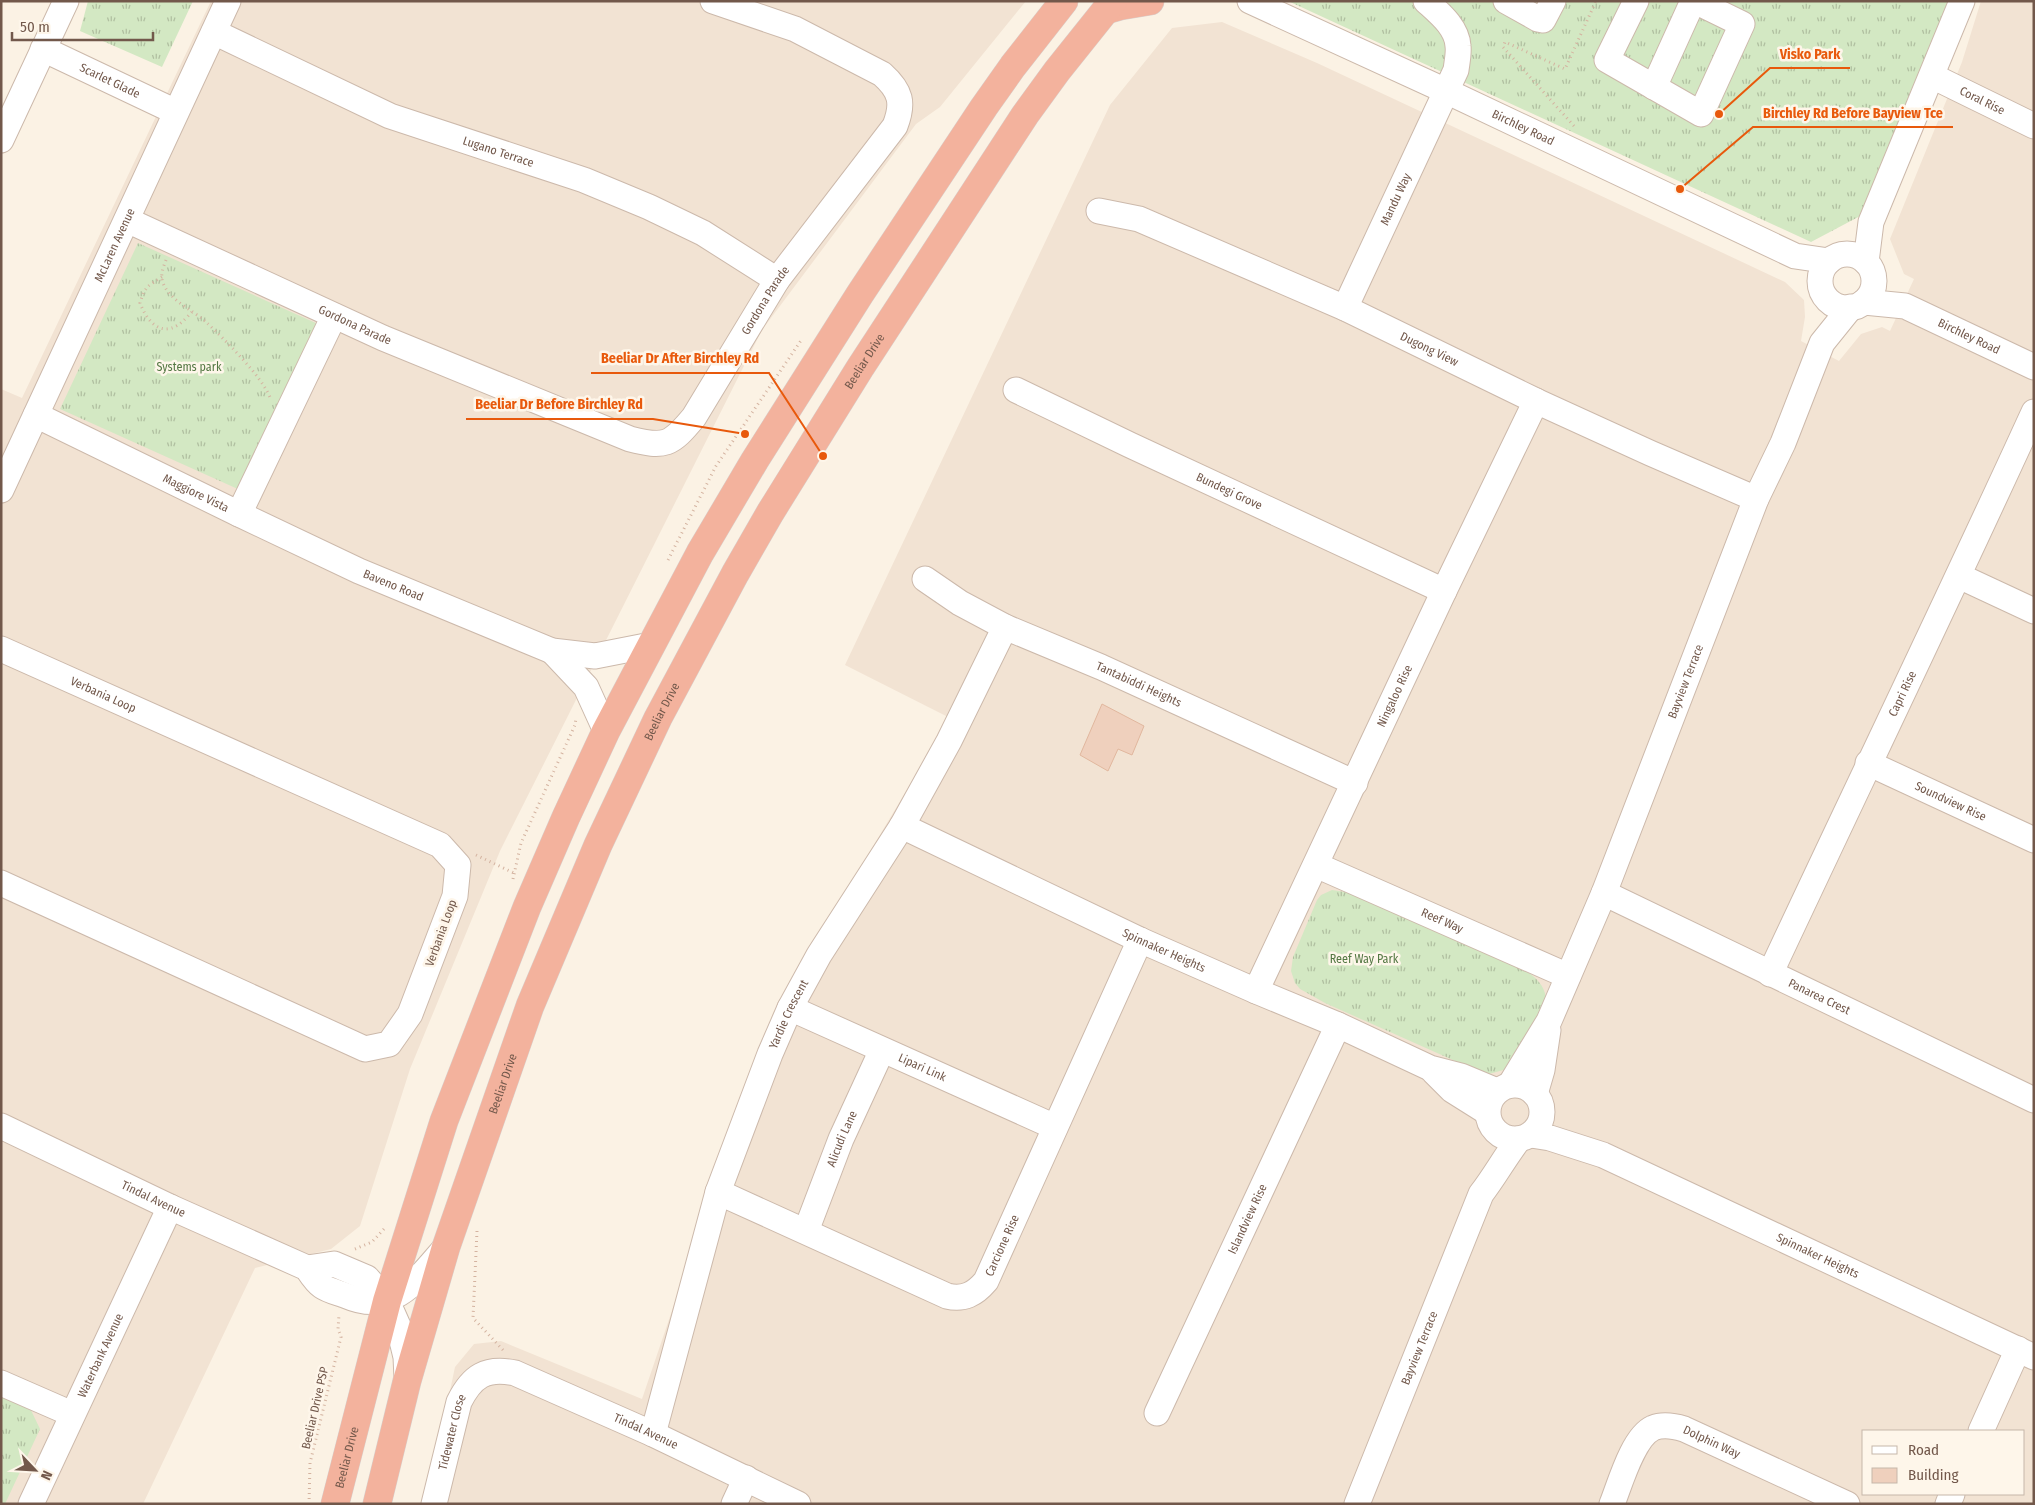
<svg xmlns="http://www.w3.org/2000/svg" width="2035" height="1505" font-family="'Fira Sans Condensed',sans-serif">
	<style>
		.residential { fill: #f2e3d3; fill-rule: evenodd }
		.grass { fill: url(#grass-tufts) }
		.building { fill: #efd0bd; stroke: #e1b79e }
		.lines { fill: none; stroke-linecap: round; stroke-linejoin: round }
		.minor-casing { stroke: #ccb9ab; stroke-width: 27 }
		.highway-casing { stroke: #d8d0cd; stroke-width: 29 }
		.path { stroke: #d4b3a0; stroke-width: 3; stroke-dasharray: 1 4; stroke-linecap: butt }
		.minor { stroke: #fff; stroke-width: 25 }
		.highway { stroke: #f3b29d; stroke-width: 28 }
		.labels { text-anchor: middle; stroke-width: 5; stroke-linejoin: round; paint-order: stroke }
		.street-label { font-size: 12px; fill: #72584b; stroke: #fef6ea }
		.park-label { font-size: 12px; fill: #547843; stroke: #fef6ea }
		.leader { fill: none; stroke: #e8590c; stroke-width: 2 }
		.callout-dot { fill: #e8590c; stroke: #fef6ea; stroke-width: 2 }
		.callout-label { font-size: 14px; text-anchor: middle; font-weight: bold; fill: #e8590c; stroke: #fef6ea; stroke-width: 5; stroke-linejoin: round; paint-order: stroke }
	</style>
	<defs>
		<pattern id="grass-tufts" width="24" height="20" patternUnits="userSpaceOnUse" patternTransform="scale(1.25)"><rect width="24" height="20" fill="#d3e8c3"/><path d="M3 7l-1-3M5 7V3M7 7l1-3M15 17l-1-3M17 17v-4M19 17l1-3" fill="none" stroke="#b0bfa0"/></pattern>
	</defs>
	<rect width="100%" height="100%" fill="#fbf2e4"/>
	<path class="residential" d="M211 1H1026L940 107 916 124 762 330 500 851 410 1069 360 1226 331 1249 255 1268 143 1504H1V389L22 398Z
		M1981 1H2034V1504H426L455 1367 474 1344 501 1341 642 1399 773 1013 950 718 845 665 1110 105 1172 28 1222 22 1317 63 1785 282 1804 300 1805 317 1801 341 1839 361 1861 334 1882 327 1890 331 1914 279 1904 274 1890 239 1962 62ZM1864 1431H2024V1494H1864Z"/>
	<path class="grass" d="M88 1H193L162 67 80 31Z
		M1288 1H1949L1862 215 1811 242Z
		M138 243 318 324 240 490 60 409Z
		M1332 890 1352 893 1529 973C1540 981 1547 990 1546 1004L1507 1069 1489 1074 1473 1069 1325 1003 1300 989 1295 983 1291 971 1293 957 1317 900 1321 895Z
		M1 1392 29 1406 40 1429 5 1504H1Z"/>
	<path class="building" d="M1102 704 1144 726 1132 755 1118 749 1108 771 1080 755Z"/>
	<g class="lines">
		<defs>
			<g id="minor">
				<path id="s1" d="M1250 1 1446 91 1795 256 1829 261"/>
				<path d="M1506 1 1538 19 1543 20 1553 1"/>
				<path d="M1636 1 1607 60 1701 114 1742 24 1695 1"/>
				<path id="s2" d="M214 32 390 116 584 180 649 207 703 233 777 280"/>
				<path id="s3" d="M43 49 176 112"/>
				<path id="s4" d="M1932 76 2034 126"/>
				<path d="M1654 87 1693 1"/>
				<path d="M1 140 66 1"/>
				<path id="s5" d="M1099 211 1139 219 1345 308 1536 401 1650 453 1756 499"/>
				<path id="s6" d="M127 220 383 338 630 439C665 448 671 445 694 417L777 280 895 126C904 103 901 91 882 74L795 29 713 1"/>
				<circle cx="1847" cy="281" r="27"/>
				<path d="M1866 262 1871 222 1962 1"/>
				<path id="s7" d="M1864 302 1905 306 2034 367"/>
				<path id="s8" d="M1345 308 1456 70C1457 62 1459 53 1458 46 1457 27 1439 13 1426 1"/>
				<path id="s9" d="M1016 390 1130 445 1444 591"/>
				<path id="s10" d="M36 415 239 514 334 316"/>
				<path id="s11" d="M1 490 228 1"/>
				<path id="s12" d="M239 514 359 571 552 651 595 656 651 645"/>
				<path d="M1959 576 2034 611"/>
				<path id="s13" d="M925 579 960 603 1005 627 1101 667 1355 783"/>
				<path id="s14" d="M1 649 440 845 458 865 455 896 410 1014 389 1044 365 1049 1 883"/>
				<path d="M552 651 586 687 606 731"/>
				<path id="s15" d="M1868 763 2034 840"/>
				<path id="s16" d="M902 826 1140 940 1256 991 1338 1025 1430 1068 1461 1076 1497 1091"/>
				<path id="s17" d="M1316 865 1568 976"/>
				<path id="s18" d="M1604 893 2034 1100"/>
				<path id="s19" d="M1770 974C1858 786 1948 600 2034 412"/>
				<path id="s20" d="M1256 991 1444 591 1536 401"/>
				<path id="s21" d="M790 1008 1055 1127"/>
				<path d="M1434 1072 1452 1090 1487 1112"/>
				<circle cx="1515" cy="1112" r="27"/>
				<path id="s22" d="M1510 1085 1549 1021 1604 893 1756 499 1783 443 1822 343 1851 307"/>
				<path d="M1535 1094 1542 1070 1548 1030"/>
				<path id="s23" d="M1 1126 170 1207 307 1268C311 1274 316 1282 322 1286 329 1291 340 1293 347 1296 393 1316 419 1278 446 1247"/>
				<path id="s24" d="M1531 1135 1550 1138 1603 1155 2034 1357"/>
				<path id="s25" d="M718 1192 947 1296C964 1300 975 1294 986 1281L1140 940"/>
				<path id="s26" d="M806 1231 841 1139 882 1050"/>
				<path d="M307 1268 334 1264 367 1278 387 1301 399 1328 406 1357 407 1379"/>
				<path d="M1 1383 72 1414"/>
				<path id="s27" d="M1157 1413 1338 1025"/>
				<path d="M1981 1431 2018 1349"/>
				<path id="s28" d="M653 1434 718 1192 770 1054 790 1008 819 955 902 826 949 741 1005 627"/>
				<path id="s29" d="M31 1504 170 1207"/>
				<path id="s30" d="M434 1504 459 1402C472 1376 486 1367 515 1373L653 1434 798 1504"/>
				<path d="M734 1504 746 1478"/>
				<path id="s31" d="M1357 1504 1481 1194C1495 1176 1505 1157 1519 1139"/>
				<path id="s32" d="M1612 1504C1620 1484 1633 1437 1653 1428 1663 1424 1674 1426 1684 1429L1847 1504"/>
				<path d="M1948 1504 1952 1494"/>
			</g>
			<g id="highway">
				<path d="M1106 10 1120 6 1150 1"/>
				<path id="s33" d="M335 1504 387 1301 444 1121 527 907 566 817 606 731 700 553 755 460 860 294 984 107 1013 66 1064 1"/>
				<path id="s34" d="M377 1504 407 1381 446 1247 530 1006 598 845 658 718 735 574 770 513 860 368 1025 115 1057 71 1113 1"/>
			</g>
		</defs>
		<use href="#minor" class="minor-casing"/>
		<use href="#highway" class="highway-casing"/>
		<path class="path" d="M1574 126 1503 47 1505 42 1565 69 1596 1
			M166 260C163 268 160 275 163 283 170 301 193 310 206 322 224 339 264 378 271 400
			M162 277C148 286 145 286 140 303 146 319 159 337 178 325 183 322 188 316 192 312
			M668 560 716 466 802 339
			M476 855 514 873
			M513 879 521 843 575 725 576 718
			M477 1231 473 1318 503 1350
			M355 1249 372 1242 384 1229
			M309 1504 310 1463 341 1337 338 1329 339 1315"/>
		<use href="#minor" class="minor"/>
		<use href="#highway" class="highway"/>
	</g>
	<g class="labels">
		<g class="street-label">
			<text dy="4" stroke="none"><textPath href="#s3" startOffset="74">Scarlet Glade</textPath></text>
			<text dy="4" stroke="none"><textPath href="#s4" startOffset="56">Coral Rise</textPath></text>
			<text dy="4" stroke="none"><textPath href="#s1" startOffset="301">Birchley Road</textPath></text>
			<text dy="4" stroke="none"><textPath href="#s2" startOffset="309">Lugano Terrace</textPath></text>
			<text dy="4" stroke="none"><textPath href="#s8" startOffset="120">Mandu Way</textPath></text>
			<text dy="4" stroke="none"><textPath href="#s11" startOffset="270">McLaren Avenue</textPath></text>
			<text dy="4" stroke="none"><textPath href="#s6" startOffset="760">Gordona Parade</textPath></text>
			<text dy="4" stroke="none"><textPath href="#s6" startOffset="251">Gordona Parade</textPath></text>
			<text dy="4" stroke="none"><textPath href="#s7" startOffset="112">Birchley Road</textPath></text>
			<text dy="4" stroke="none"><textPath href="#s5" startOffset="359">Dugong View</textPath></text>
			<text dy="4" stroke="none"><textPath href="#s34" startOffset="1249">Beeliar Drive</textPath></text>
			<text dy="4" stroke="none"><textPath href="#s9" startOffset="236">Bundegi Grove</textPath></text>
			<text dy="4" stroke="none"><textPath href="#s10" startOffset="178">Maggiore Vista</textPath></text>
			<text dy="4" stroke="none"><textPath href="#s12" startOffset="170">Baveno Road</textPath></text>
			<text dy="4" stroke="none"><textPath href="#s22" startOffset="441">Bayview Terrace</textPath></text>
			<text dy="4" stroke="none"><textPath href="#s13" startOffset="239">Tantabiddi Heights</textPath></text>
			<text dy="4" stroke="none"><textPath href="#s19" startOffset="310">Capri Rise</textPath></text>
			<text dy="4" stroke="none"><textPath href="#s14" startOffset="112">Verbania Loop</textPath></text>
			<text dy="4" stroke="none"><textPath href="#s20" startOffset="326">Ningaloo Rise</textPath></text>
			<text dy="4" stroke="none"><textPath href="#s34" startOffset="844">Beeliar Drive</textPath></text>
			<text dy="4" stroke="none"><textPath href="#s15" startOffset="91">Soundview Rise</textPath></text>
			<text dy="4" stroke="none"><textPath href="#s17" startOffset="138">Reef Way</textPath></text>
			<text transform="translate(441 933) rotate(-70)" y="4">Verbania Loop</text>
			<text dy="4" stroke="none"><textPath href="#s16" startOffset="290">Spinnaker Heights</textPath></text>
			<text dy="4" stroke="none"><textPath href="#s18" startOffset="239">Panarea Crest</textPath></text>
			<text dy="4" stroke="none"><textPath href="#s28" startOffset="442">Yardie Crescent</textPath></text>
			<text dy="4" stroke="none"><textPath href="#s21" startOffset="145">Lipari Link</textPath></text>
			<text dy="4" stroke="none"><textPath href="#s34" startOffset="439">Beeliar Drive</textPath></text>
			<text dy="4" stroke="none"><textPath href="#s26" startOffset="99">Alicudi Lane</textPath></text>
			<text dy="4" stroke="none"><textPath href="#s23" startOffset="169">Tindal Avenue</textPath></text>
			<text dy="4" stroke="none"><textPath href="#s27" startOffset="214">Islandview Rise</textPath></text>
			<text dy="4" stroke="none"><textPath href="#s25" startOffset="335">Carcione Rise</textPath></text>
			<text dy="4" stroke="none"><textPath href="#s24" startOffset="312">Spinnaker Heights</textPath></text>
			<text dy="4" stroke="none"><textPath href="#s31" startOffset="168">Bayview Terrace</textPath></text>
			<text dy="4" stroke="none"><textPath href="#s29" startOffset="164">Waterbank Avenue</textPath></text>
			<text transform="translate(315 1408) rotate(-77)" y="4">Beeliar Drive PSP</text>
			<text dy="4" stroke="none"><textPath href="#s30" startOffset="318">Tindal Avenue</textPath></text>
			<text dy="4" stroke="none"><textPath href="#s30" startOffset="74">Tidewater Close</textPath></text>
			<text dy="4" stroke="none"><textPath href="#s32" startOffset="150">Dolphin Way</textPath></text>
			<text dy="4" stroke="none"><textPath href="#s33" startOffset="48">Beeliar Drive</textPath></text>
		</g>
		<g class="park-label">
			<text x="189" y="371">Systems park</text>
			<text x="1364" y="963">Reef Way Park</text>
		</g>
	</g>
	<path class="leader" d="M1719 114L1770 68H1850M1680 189L1753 127H1953M823 456L769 373H591M745 434L653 419H466"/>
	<g class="callout-dot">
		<circle cx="1719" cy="114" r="5"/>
		<circle cx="1680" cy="189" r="5"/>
		<circle cx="823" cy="456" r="5"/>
		<circle cx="745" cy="434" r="5"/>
	</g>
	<g class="callout-label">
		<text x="1810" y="59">Visko Park</text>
		<text x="1853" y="118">Birchley Rd Before Bayview Tce</text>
		<text x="680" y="363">Beeliar Dr After Birchley Rd</text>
		<text x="559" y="409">Beeliar Dr Before Birchley Rd</text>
	</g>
	<rect width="2035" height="1505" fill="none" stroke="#72584b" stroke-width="5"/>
	<rect x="1862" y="1430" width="162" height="65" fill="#fef6ea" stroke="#c6b7aa"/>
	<rect x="1872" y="1446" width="25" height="8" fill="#ffffff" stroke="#c6b7aa"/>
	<text x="1908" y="1455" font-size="15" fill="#72584b">Road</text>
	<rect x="1872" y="1468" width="25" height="15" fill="#efd0bd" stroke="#c6b7aa"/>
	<text x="1908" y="1480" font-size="15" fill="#72584b">Building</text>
	<g transform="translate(35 1470) rotate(115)" stroke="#fef6ea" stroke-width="4" paint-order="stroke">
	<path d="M0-4L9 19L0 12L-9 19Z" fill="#72584b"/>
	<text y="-8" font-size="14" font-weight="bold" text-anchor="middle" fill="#72584b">N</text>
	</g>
	<path d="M12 32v8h141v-8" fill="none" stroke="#72584b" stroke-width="2.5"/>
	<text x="20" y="32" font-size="15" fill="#72584b" stroke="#fef6ea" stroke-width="4" paint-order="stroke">50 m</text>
</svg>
